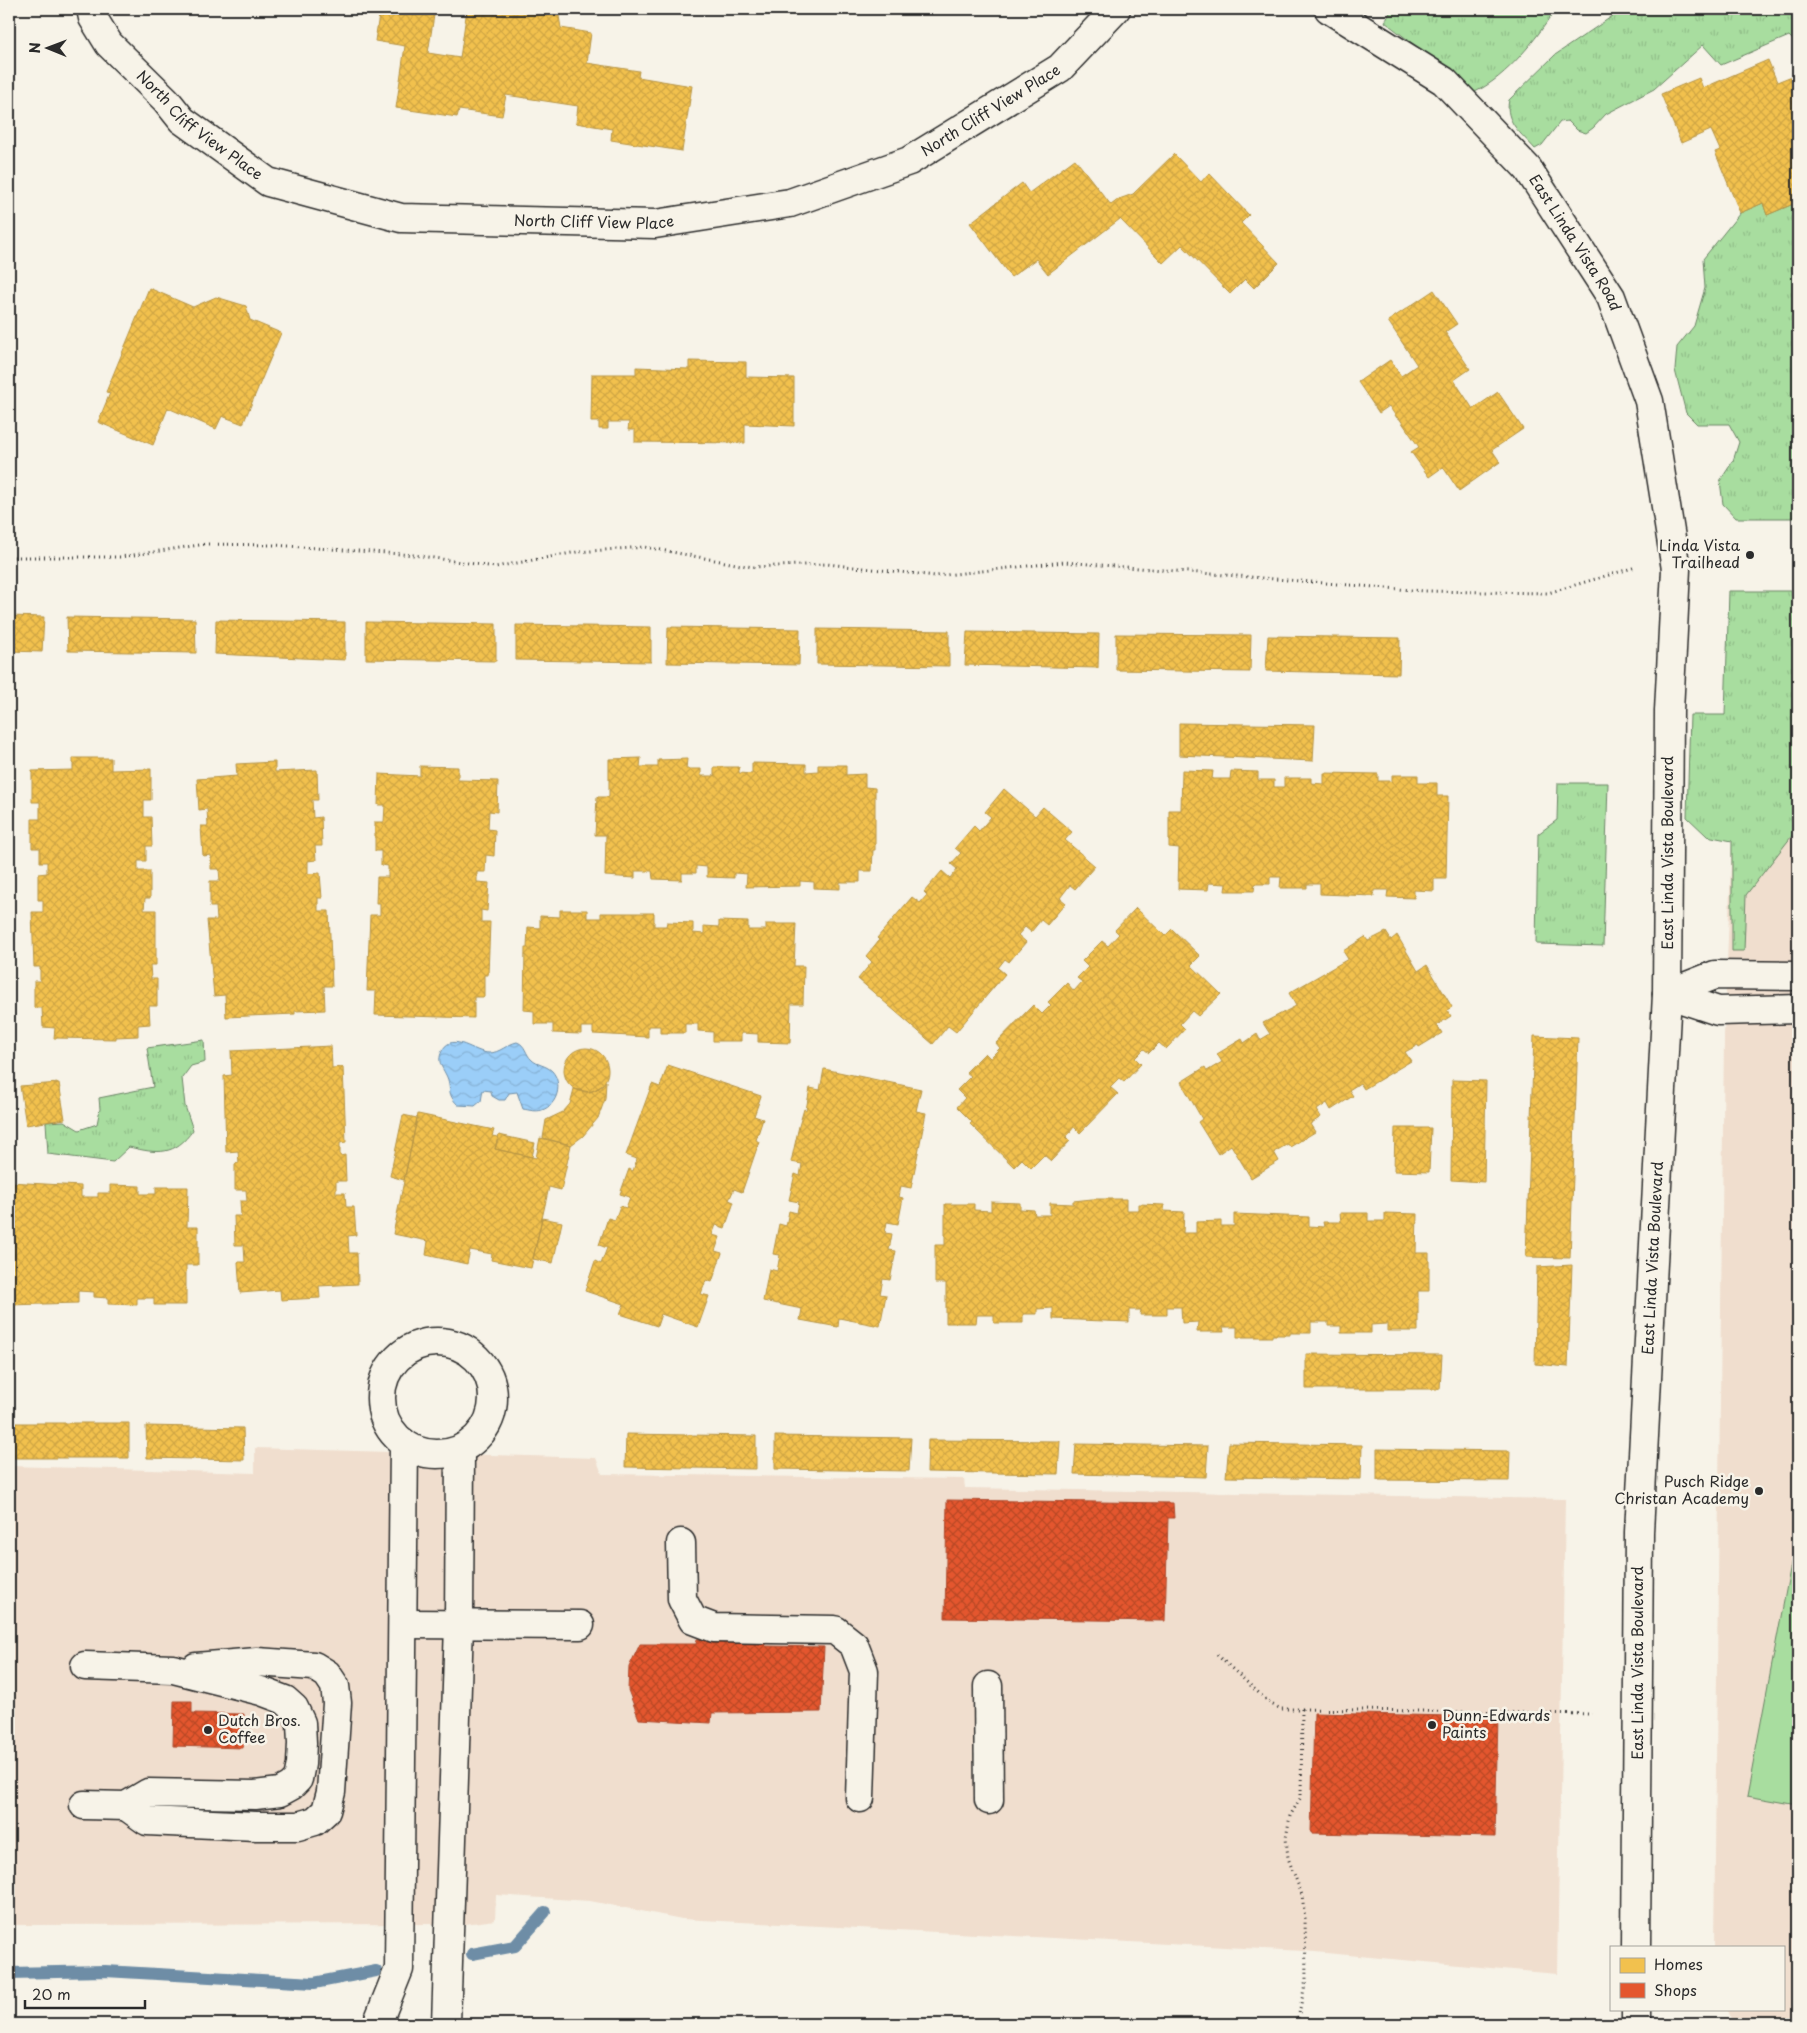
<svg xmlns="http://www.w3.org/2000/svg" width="1807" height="2033" font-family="'Playpen Sans',sans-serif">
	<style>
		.built { fill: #f0dece }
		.grass { fill: url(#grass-tufts); stroke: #6a8465 }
		.pitch { fill: #a8dd9f; stroke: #6a8465 }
		.water { fill: url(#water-waves); stroke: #6e8da6 }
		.homes { fill: url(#homes-cross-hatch); stroke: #b69444 }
		.shops { fill: url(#shops-cross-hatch); stroke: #ac4a2d }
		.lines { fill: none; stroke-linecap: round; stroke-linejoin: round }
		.stream { stroke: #6e8da6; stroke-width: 12 }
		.minor-casing { stroke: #2b2b2b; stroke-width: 31 }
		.path { stroke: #2b2b2b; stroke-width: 3; stroke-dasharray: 1 4; stroke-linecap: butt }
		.minor { stroke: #f7f3e8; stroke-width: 28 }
		.poi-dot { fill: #2b2b2b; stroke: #f7f3e8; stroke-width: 2 }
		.labels { text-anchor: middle; stroke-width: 5; stroke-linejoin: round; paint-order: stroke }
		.street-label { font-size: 15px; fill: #2b2b2b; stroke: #f7f3e8 }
		.poi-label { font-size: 15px; fill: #2b2b2b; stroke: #f7f3e8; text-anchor: end }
	</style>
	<defs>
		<pattern id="grass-tufts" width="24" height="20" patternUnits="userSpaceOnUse" patternTransform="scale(1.25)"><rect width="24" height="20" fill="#a8dd9f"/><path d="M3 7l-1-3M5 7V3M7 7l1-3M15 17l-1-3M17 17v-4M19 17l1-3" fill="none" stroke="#91be89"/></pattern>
		<pattern id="water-waves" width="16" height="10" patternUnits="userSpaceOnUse" patternTransform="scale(1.25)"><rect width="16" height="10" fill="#9bcef8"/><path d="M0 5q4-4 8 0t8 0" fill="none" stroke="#86b1d5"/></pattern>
		<pattern id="homes-cross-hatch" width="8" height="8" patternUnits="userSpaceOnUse" patternTransform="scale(1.25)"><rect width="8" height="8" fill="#f2c14e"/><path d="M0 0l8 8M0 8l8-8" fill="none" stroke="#d0a644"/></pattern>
		<pattern id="shops-cross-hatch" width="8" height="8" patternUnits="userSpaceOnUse" patternTransform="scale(1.25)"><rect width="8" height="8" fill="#e4572e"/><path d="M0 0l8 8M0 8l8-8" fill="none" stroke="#b94827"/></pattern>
	</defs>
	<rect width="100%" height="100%" fill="#f7f3e8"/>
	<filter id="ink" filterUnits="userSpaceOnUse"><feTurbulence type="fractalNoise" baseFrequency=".02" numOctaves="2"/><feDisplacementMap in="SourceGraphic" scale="10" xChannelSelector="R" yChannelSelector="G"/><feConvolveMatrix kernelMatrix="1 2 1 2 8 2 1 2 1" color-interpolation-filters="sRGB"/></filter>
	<g filter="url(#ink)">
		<path class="built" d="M1798 745V2024H1737L1724 2009H1783V1947H1714L1724 1036 1732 840Z
			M255 1448 596 1458 602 1474 964 1479 965 1488 1565 1499 1557 1974 1304 1951 682 1919 590 1901 496 1895 495 1920 465 1924 9 1925V1466L255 1473Z"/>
		<path class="grass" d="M1392 9H1556C1536 39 1508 76 1475 92L1385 22Z
			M1623 9H1798V45L1789 36 1721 65 1703 45 1654 89 1606 114 1593 128 1586 133 1577 130 1568 121 1560 122 1542 145 1535 149C1522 134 1504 122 1509 100L1555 55Z
			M1798 202V518H1736L1723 504 1720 481 1733 461 1739 442 1729 424H1697L1686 413 1675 370 1677 347 1694 326 1705 288 1703 259 1740 213 1763 203 1767 215Z
			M1729 591H1798V828L1746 895 1744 951H1732V841L1707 836 1687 817 1690 715H1725Z
			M1558 783H1608L1603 946 1536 944 1538 834 1557 820Z
			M204 1040 205 1062 191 1066 182 1078 185 1106 193 1130C175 1156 158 1154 129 1147L113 1162 48 1154 46 1122 64 1121 79 1130 97 1124 100 1109 99 1098 153 1087 147 1048Z"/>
		<path class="pitch" d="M1798 1527V1805L1747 1796Z"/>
		<path class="water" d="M517 1042C526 1045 525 1054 532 1060 537 1065 546 1065 552 1071 563 1083 558 1105 542 1110 536 1112 529 1110 523 1109L517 1092 509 1093 505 1100H499L492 1096 491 1091 483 1090 481 1101 475 1106 458 1105C446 1093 452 1090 447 1077 442 1066 436 1062 443 1049 454 1032 474 1053 489 1053 500 1053 507 1044 517 1042Z"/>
		<path class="homes" d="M380 9H435L428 53 460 58 467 9 558 10 561 28 591 33 587 63 639 71 638 77 692 86 682 151 611 140 612 129 576 123 578 106 506 95 502 116 459 110 457 117 396 108 405 46 375 41Z
			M1768 60 1777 82 1797 74 1798 78V121L1795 122 1798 131V202L1767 215 1763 203 1740 213 1715 152 1720 150 1711 130 1681 143 1661 94 1699 78 1703 88Z
			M1174 154 1201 182 1209 173 1249 215 1241 223 1279 263 1254 288 1245 279 1230 294 1182 245 1163 263 1120 219 1048 274 1036 259 1011 277 970 223 1022 183 1029 193 1075 159 1111 205 1119 199 1133 194Z
			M149 288 193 307 216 297 246 306 250 320 281 333 243 424 222 416 216 429 168 408 153 445 98 422 110 393 106 392Z
			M1434 290 1457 324 1445 332 1470 369 1454 380 1473 409 1498 392 1523 429 1492 450 1500 462 1459 491 1443 467 1429 477 1411 452 1419 447 1399 418H1397L1389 406 1379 413 1358 382 1390 360 1401 376 1417 365 1388 321Z
			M689 361 746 362V377L794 378V426L745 424V443L635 442V430H628L629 422H608V429H599V422H591L592 374H636V367L689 369Z
			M9 616 44 617 42 652 9 651Z
			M67 617 195 619 196 653 68 651Z
			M216 620 345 622V660L215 654Z
			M366 622 496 624V661L366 659Z
			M516 625 651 627V662L516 660Z
			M668 627 800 629 799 665 667 663Z
			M817 629 949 631V666L817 664Z
			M967 632 1099 634 1098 668 965 665Z
			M1116 634 1251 635 1250 672 1116 670Z
			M1268 636 1400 638 1399 674 1266 671Z
			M1179 723 1315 725 1313 761 1179 755Z
			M73 758H111V770L151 769V800H144V817H151L152 846H146V861H138V871H150V898H145L144 910H156V965H150L151 979H157V1006H149L150 1024 138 1025V1036L116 1037V1039L54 1038 55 1028 43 1027 42 1008H34V981H40V967H34L32 912H43V900H38V874L47 873V862H40V848H32V819H40V802H32V771L73 770Z
			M641 758 640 767H658V760L687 759 686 769H701V776H714V767H739V773L752 774V763L806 764V772L818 771V765H846V775L865 774V787L875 788V850H873L872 871H860V882H840V889L814 888V882L800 881V886L746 887 747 874 734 873V878L707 877V867L696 866V873H682V880L653 879 652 871H635V878L605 876 606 835H595L597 797H609V759Z
			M275 762V772L317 770 318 800H312L313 818 321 817 322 846H315L316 860 308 861V874L320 873 322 898H318V911H329L332 986H324L325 1010 295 1011V1014L226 1017 225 995 214 996 207 920H217L216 907H210V881H220L219 869H211V855L203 856 201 826H208L207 809 199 810 197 779 237 776 236 764Z
			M420 766 458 767V780L498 781 497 812 489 811 488 829 495 830 494 856 486 855 485 872H477V882L489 883 487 911 481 910V922H490L488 975H484V997H474V1018L375 1015 376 991H367L370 915H380V903H376L377 877H388V866L381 865V851H375V822H384L385 805H378L379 774 420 776Z
			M1182 770 1213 771 1212 779H1230L1231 771 1258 772V780H1274V787H1284V778H1311V783L1324 784V773L1378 774V781H1392V775H1418V783H1437V796H1448L1446 879H1434V891L1414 890V898L1387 897 1388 890H1374V896L1320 894V884H1307V888H1280L1281 877H1270V884H1255L1254 891H1225L1226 884 1209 883 1208 890 1178 889 1179 848 1169 847V810H1181Z
			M1004 789 1035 816 1043 807 1072 832 1065 840 1095 866 1075 889 1070 885 1060 898 1066 903 1047 925 1041 920 1031 932 1025 927 1018 935 1026 942 1009 962 1005 959 998 968 1005 974 956 1032 948 1026 933 1044 858 979 872 962 866 956 879 940 877 938 912 897 920 903 927 895 924 892 942 871 950 878 957 869 951 864 961 853 955 848 974 826 979 831 991 817 985 812Z
			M1136 908 1165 936 1172 929 1200 956 1191 965 1221 994 1198 1016 1192 1011 1180 1024 1185 1029 1166 1049 1159 1043 1149 1053 1144 1049 1135 1058 1141 1064 1124 1082 1119 1078 1110 1087 1118 1094 1080 1133 1074 1127 1066 1137 1070 1141 1051 1161 1044 1155 1031 1168 1022 1159 1014 1167 970 1124 972 1122 957 1107 965 1098 957 1090 971 1076 966 1072 985 1053 990 1058 1000 1048 996 1043 1033 1005 1042 1014 1051 1005 1048 1002 1067 983 1074 991 1082 982 1077 978 1088 967 1082 961 1102 941 1108 946 1119 934 1115 930Z
			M560 910H587V918H601V913H654V926H666L667 922 693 923V933L704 934V926L719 927V921L748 922V930H766V924H796L794 966H804L803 1004H791L790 1043 758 1042V1034L741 1033V1041H713V1032L698 1031V1024H685V1033H660V1026H648V1037L593 1034V1027H581V1034L553 1033V1024H534V1011L524 1010 525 948H527L528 927 540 928V916L560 917Z
			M1386 932 1391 940 1397 935 1418 971 1427 965 1452 1007 1447 1010 1451 1016 1437 1025 1442 1033 1419 1047 1418 1045 1405 1052 1411 1061 1364 1089 1360 1083 1349 1090 1353 1096 1331 1110 1327 1103 1317 1110 1321 1117 1310 1124 1315 1132 1290 1147 1288 1144 1274 1152 1279 1161 1251 1178 1231 1145 1218 1154 1198 1122 1202 1119 1181 1082 1205 1067 1207 1071 1222 1062 1217 1054 1242 1039 1244 1043 1257 1034 1260 1040 1270 1034 1263 1023 1296 1006 1289 993 1348 959 1343 951 1365 937 1368 941Z
			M1534 1036 1578 1038 1570 1258 1526 1257Z
			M331 1046 332 1068 343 1067 346 1142 340 1143V1156L345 1155 346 1181H336V1193H345L346 1207H354L356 1235 348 1236 349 1253H357L358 1284 319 1286 320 1298 281 1300 280 1290 240 1293 238 1262H245L244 1245H235L234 1216H241L240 1201H247L246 1190H235V1164L239 1163 238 1151 226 1152 224 1076 232 1075 231 1051Z
			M564 1070a22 22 0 1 1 44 0a22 22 0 1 1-44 0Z
			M668 1065 761 1096 754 1116 763 1119 756 1140 759 1142 742 1192 734 1189 729 1200 734 1202 725 1228 716 1225 712 1235 720 1237 715 1251 722 1253 712 1282 706 1280 701 1294 709 1296 698 1327 661 1314 657 1326 620 1314 624 1304 585 1291 595 1261 601 1264 607 1248 599 1245 608 1218 615 1220 620 1206 626 1208 630 1197 620 1194 629 1169 633 1171 637 1159 626 1155 652 1084 660 1087Z
			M824 1069 921 1089 916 1111 926 1113 911 1188 901 1186 899 1197 903 1198 898 1224 887 1222 885 1233 892 1234 889 1250 896 1251 890 1280 883 1279 880 1294 886 1295 880 1326 839 1318 838 1327 800 1320 802 1309 763 1301 769 1269 777 1271 780 1255 773 1254 779 1224 786 1226 789 1211 797 1213 799 1202 789 1200 795 1174 800 1176 802 1164 791 1162 799 1126 804 1109 806 1110 810 1088 820 1090Z
			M1452 1080 1486 1081 1484 1182 1451 1180Z
			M606 1081 605 1099 598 1118 583 1136 571 1145 543 1138 546 1120 563 1112 570 1104 574 1089 590 1092 602 1086Z
			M59 1083 65 1119 26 1125 20 1086Z
			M418 1114 494 1130 492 1136 498 1137 495 1149 536 1158 540 1138 571 1145 561 1190 549 1187 531 1268 491 1260 492 1254 470 1250 467 1264 426 1255 428 1241 393 1234Z
			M403 1115 417 1118 404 1180 390 1176Z
			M1395 1128H1431L1429 1172 1394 1171Z
			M499 1135 535 1143 532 1157 495 1149Z
			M9 1182 81 1186V1197H98V1193H110V1185L140 1186V1194H156V1187H188L187 1227H198V1265H186V1305H154V1298H137V1305L108 1304V1298L94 1297V1292L78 1291V1303L9 1305Z
			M1092 1199H1126V1210H1139V1204L1164 1205V1211L1184 1212 1183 1233H1196V1222L1221 1221V1226H1234V1214L1309 1217V1226L1324 1227 1323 1222H1341L1340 1213H1368V1221H1385V1213L1417 1214 1416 1253H1429V1291H1418V1331H1387V1324L1371 1325V1333H1341V1326H1328V1322H1311V1333H1290V1335H1272V1337H1237V1327H1223L1224 1332H1197L1198 1322 1182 1323 1181 1307H1167V1315H1140L1141 1310H1129V1322L1053 1319V1308L1037 1309V1314H1023V1323H994V1315H977L976 1323H946V1283H935V1245H945V1204H974V1210L991 1211V1202L1020 1203V1209L1034 1210 1035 1215H1050V1203L1073 1204V1201Z
			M542 1218 562 1222 553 1263 533 1259Z
			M1572 1265 1568 1367 1535 1364 1537 1267Z
			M1306 1354 1442 1355 1440 1389H1306Z
			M9 1423H129V1458H9Z
			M146 1426 243 1428 244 1460 147 1458Z
			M626 1434 756 1436V1469L625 1467Z
			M775 1436 911 1438 909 1471 775 1469Z
			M928 1440 1060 1441 1058 1474 927 1472Z
			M1229 1443 1362 1445 1361 1479 1226 1477Z
			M1076 1444 1208 1446 1206 1477 1074 1474Z
			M1377 1449 1510 1451 1509 1481 1377 1480Z"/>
		<path class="shops" d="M947 1500 1173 1503 1174 1518H1168L1165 1621 945 1618Z
			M697 1639 765 1642V1646L824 1647 821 1712 712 1713 711 1723 639 1719 628 1690 629 1667 640 1644H696Z
			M174 1701H192V1713L244 1714 243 1748 173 1746Z
			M1314 1713 1498 1717 1495 1837 1311 1833Z"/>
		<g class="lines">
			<path class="stream" d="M472 1954 515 1946 545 1912
				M9 1973 105 1971 314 1983 376 1971"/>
			<defs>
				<g id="minor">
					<path id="s1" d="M91 9 93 18 109 44 166 100 182 120 268 182 401 218 655 224 790 203 909 161 1060 68 1116 9"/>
					<path id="s2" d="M1329 9 1444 81 1528 169 1611 297 1649 401 1676 569 1669 711 1667 994 1639 1532 1636 1947"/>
					<path d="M1667 994 1715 975 1798 976"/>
					<path d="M1667 994 1718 1011 1798 1009"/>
					<circle cx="437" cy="1398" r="56"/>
					<path d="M681 1543 682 1599 693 1620 714 1628 835 1630 854 1645 864 1671 860 1798"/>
					<path d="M404 1624 580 1625"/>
					<path d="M988 1686 989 1800"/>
					<path d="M84 1805 126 1806 148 1793 255 1795 280 1792 291 1786 298 1779 301 1764 302 1743 301 1723 294 1708 285 1700 261 1691 173 1669 85 1666"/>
					<path d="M126 1806 147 1821 256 1826H298L315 1821 326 1811 331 1792 337 1703 335 1686 327 1674 314 1666 257 1662 196 1667"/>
					<path d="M377 2024 399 1969 404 1443"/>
					<path d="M446 2024 459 1624 460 1450"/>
					<path d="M1636 2024V2009"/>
				</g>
			</defs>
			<use href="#minor" class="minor-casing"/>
			<path class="path" d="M9 557H120L206 544 274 545 414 555 495 567 577 552 645 547 752 567 827 564 936 576 1064 562 1424 591 1548 593 1636 567
				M1217 1655 1271 1704 1281 1709H1302L1301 1797 1290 1816 1286 1838 1288 1858 1302 1895 1305 1918 1306 1979 1297 2024
				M1302 1709 1592 1714"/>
			<use href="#minor" class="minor"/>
		</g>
	</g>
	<g class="poi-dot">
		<circle cx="1750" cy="555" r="5"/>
		<circle cx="1759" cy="1491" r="5"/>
		<circle cx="1432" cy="1725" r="5"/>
		<circle cx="208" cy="1730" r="5"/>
	</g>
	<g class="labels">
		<g class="street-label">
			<text dy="5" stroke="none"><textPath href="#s1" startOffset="1002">North Cliff View Place</textPath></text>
			<text dy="5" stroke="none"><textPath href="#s1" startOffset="162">North Cliff View Place</textPath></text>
			<text dy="5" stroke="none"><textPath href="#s1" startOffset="582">North Cliff View Place</textPath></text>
			<text dy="5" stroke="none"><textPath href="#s2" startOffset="345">East Linda Vista Road</textPath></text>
			<text transform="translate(1668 853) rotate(-90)" y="5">East Linda Vista Boulevard</text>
			<text transform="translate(1653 1258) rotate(-87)" y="5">East Linda Vista Boulevard</text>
			<text transform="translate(1638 1663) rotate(-90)" y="5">East Linda Vista Boulevard</text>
		</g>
		<g class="poi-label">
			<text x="1740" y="551">Linda Vista<tspan x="1740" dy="17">Trailhead</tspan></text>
			<text x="1749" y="1487">Pusch Ridge<tspan x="1749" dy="17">Christan Academy</tspan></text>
			<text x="1442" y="1721" text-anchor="start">Dunn-Edwards<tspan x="1442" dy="17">Paints</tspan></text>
			<text x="218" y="1726" text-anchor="start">Dutch Bros.<tspan x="218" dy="17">Coffee</tspan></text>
		</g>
	</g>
	<rect width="1807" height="2033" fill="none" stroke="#f7f3e8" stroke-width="30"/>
	<rect x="15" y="15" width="1777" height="2003" fill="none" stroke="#2b2b2b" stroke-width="2" filter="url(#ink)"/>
	<rect x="1610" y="1946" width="175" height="65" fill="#f7f3e8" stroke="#a5a39c"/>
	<rect x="1620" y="1958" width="25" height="15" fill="#f2c14e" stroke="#a5a39c"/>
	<text x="1654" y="1970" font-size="15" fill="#2b2b2b">Homes</text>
	<rect x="1620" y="1983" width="25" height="15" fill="#e4572e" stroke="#a5a39c"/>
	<text x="1654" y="1996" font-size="15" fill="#2b2b2b">Shops</text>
	<g transform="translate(48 48) rotate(271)" stroke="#f7f3e8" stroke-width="4" paint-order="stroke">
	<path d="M0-4L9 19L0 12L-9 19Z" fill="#2b2b2b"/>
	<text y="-8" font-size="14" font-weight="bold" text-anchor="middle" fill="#2b2b2b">N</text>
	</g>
	<path d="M25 2000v8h120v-8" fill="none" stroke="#2b2b2b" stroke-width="2.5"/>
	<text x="32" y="2000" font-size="15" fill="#2b2b2b" stroke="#f7f3e8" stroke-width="4" paint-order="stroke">20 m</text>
</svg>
